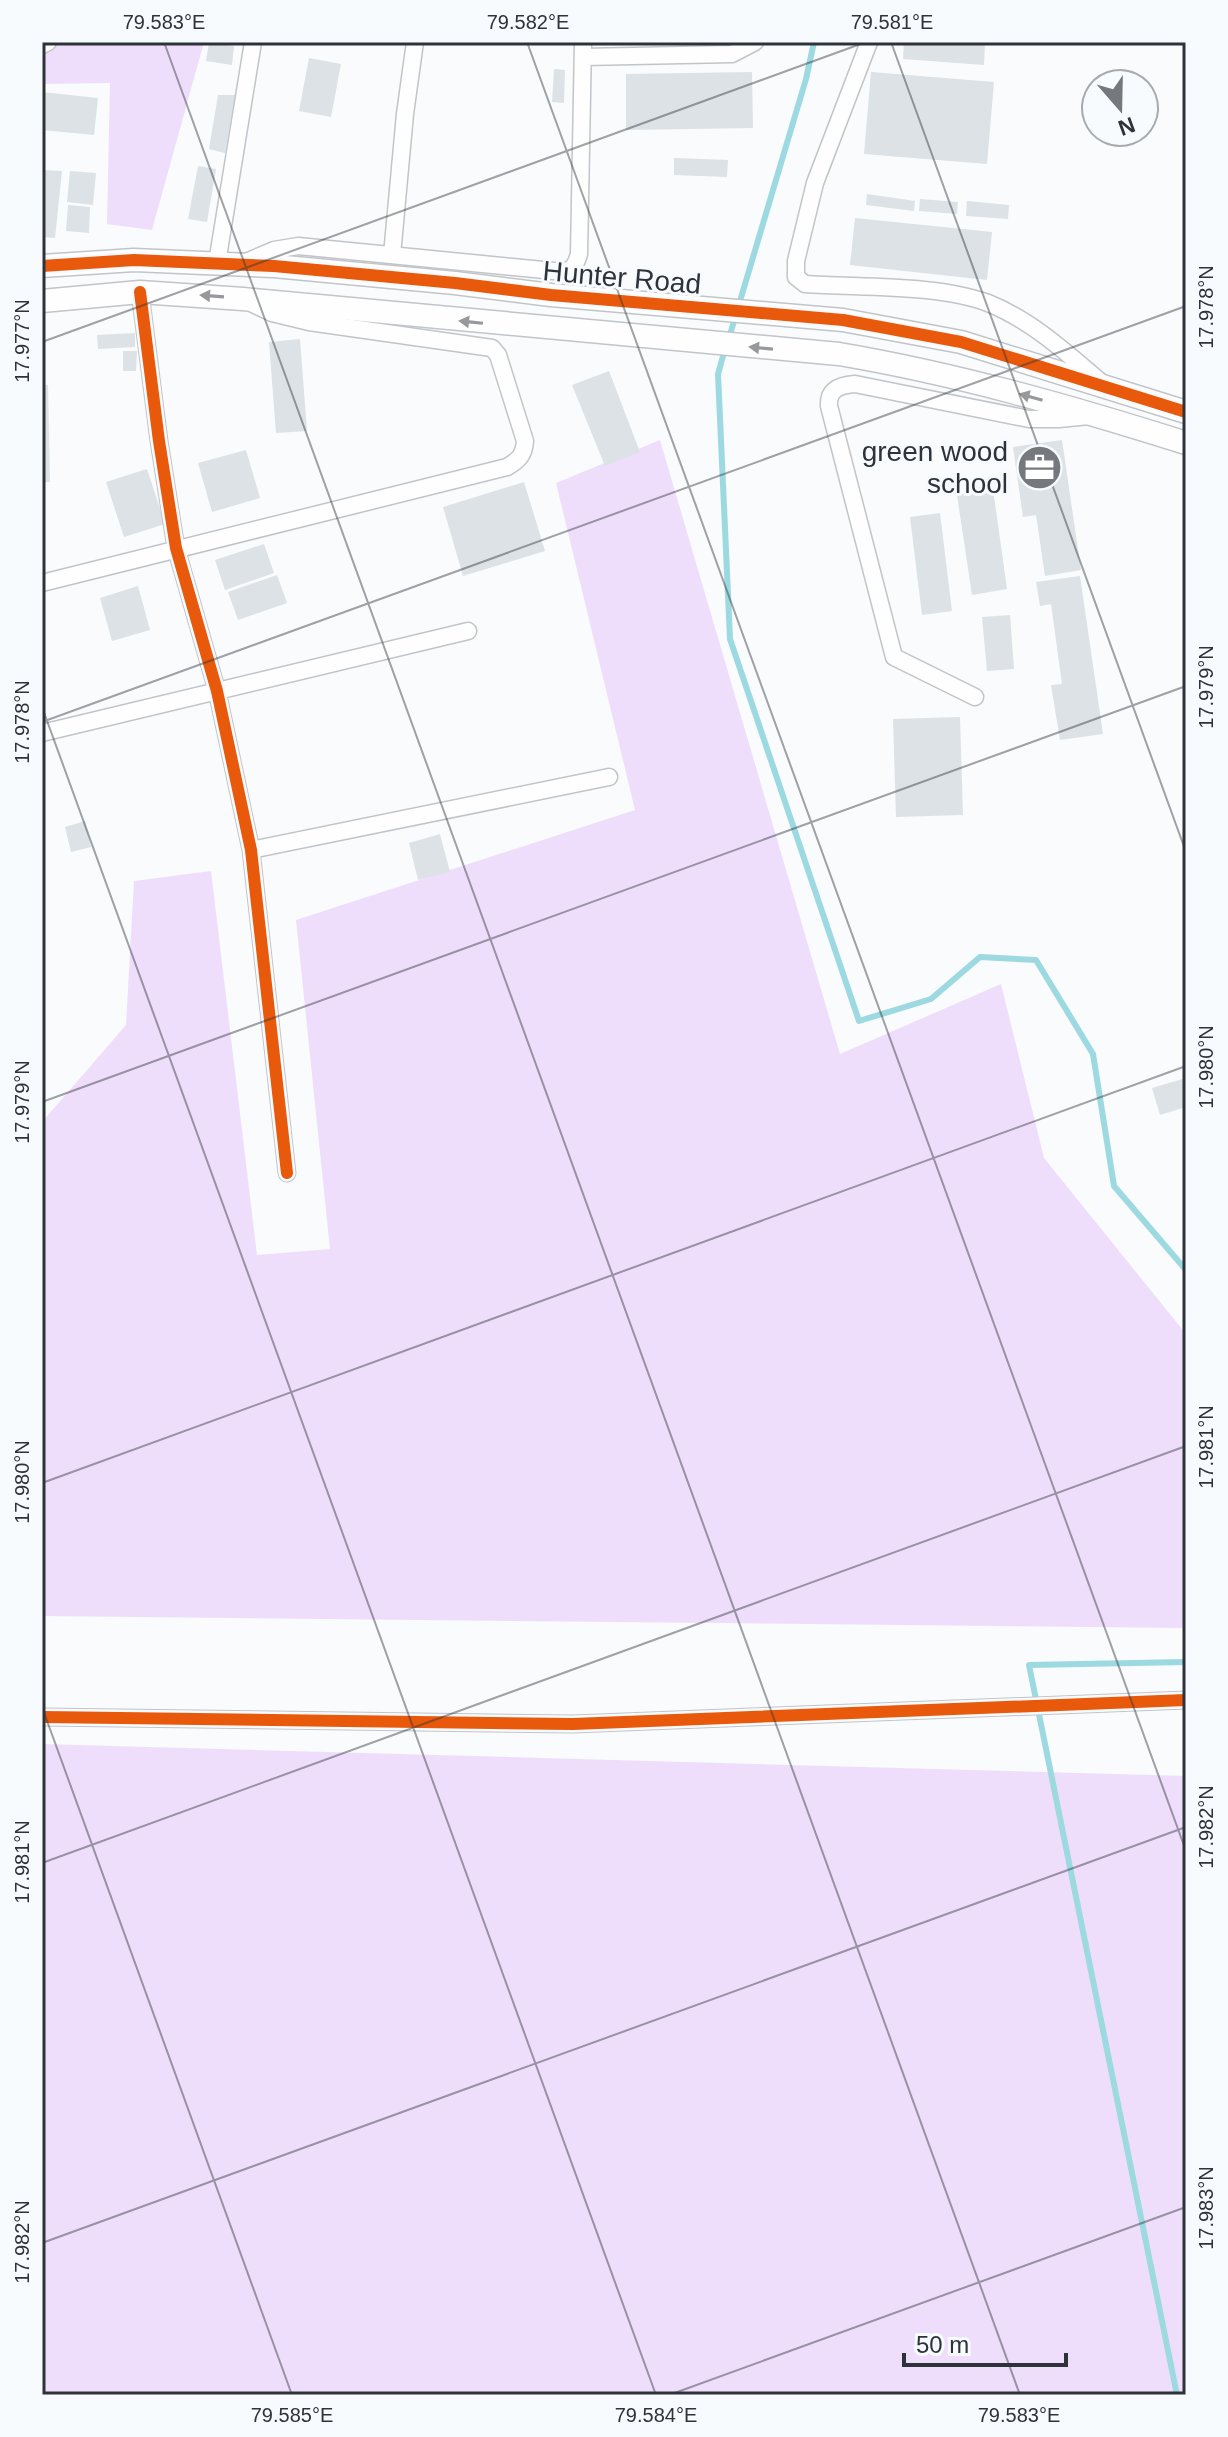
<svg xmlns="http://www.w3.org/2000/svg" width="1228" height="2437" font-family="Arial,sans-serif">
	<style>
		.green { fill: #efdefb }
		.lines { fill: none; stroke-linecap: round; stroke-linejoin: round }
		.stream { stroke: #9dd9e0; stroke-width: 6 }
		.building { fill: #dce2e6 }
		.minor-casing { stroke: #c1c5c9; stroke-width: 19 }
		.tertiary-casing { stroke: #c1c5c9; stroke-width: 25 }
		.minor { stroke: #fefeff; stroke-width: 16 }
		.tertiary { stroke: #fefeff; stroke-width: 22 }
		.cycleway-casing { stroke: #f8fbfe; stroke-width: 17 }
		.cycleway { stroke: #e8590c; stroke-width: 12 }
		.oneway { fill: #96989c }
		.ticks { fill: none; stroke: #2e333a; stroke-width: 2; stroke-opacity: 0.45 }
		.labels { text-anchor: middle; stroke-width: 6; stroke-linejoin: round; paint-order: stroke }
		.street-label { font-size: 28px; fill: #2e333a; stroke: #f8fbfe }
		.poi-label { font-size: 28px; fill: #2e333a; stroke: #f8fbfe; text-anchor: end }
		.neatline { fill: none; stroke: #2e333a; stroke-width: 3 }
		.ticks-label { font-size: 20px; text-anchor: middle; fill: #2e333a }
	</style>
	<rect width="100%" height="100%" fill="#f9fbfd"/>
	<path class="green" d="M42 42H204L152 230 107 224 110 83 42 84Z
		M660 440 840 1054 1001 984 1044 1158 1186 1334V1628L42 1616V1122L126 1025 134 881 211 871 257 1255 330 1249 296 920 635 810 556 483Z
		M42 1744 1186 1776V2395H42Z"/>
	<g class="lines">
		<path class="stream" d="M729 338 806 79 814 42
			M725 349 718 374 730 639 859 1021 931 999 980 957 1036 960 1093 1054 1114 1186 1186 1270
			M1177 2395 1029 1665 1186 1662"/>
	</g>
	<path class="building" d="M904 42H985L984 65 903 59Z
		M209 43 234 46 232 65 206 61Z
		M309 58 341 64 331 117 299 111Z
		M554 69 565 70 564 103 552 102Z
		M752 72 753 128 626 130V74Z
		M871 72 994 82 987 164 864 154Z
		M42 92 98 98 94 135 42 130Z
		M218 95H235L225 153 209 149Z
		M674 158 728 160 727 177 674 175Z
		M198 166 216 169 207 222 188 219Z
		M42 170 62 171 55 238 42 237Z
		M70 171 96 173 93 205 67 202Z
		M867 194 915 201 914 211 866 205Z
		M920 199 958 202 957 214 919 211Z
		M967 201 1009 205 1008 219 966 216Z
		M68 205 90 207 89 233 66 231Z
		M855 218 992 232 987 280 850 265Z
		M135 333V347L98 349 97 335Z
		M300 339 307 431 276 433 269 342Z
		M123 351H137L136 371H123Z
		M609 371 640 452 605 466 572 385Z
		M42 385H48L50 482H42Z
		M1062 440 1081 570 1045 576 1036 515 1023 517 1013 447Z
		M246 450 260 498 212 512 198 463Z
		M147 469 165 524 124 537 106 482Z
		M524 482 545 551 463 576 443 507Z
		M993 489 1007 589 972 595 957 495Z
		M940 513 952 611 922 615 910 517Z
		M264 544 274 573 225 590 215 560Z
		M277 575 287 603 238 620 228 592Z
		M1080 576 1103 734 1060 740 1051 685 1062 684 1051 604 1040 606 1036 582Z
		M138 586 150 630 112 641 100 598Z
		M1010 615 1014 669 987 671 982 617Z
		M960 717 963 815 896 817 893 719Z
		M85 821 91 847 71 852 65 827Z
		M440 834 450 872 418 880 409 843Z
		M1186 1078V1107L1160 1115 1152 1088Z"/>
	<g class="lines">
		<defs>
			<path id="minor" d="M869 42 815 183 796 261V277L805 284C860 288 937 284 988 303 1031 320 1068 354 1103 384
				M42 45 48 42
				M583 57 732 54 755 42
				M392 255 405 114 415 42
				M246 262 274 250 298 246 564 272C574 269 576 264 579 254L583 42
				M217 263 253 42
				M140 292 159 441 176 548 217 691 251 850 287 1173
				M42 583 507 467C519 460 524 455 525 441L498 355 492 348 309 322 272 313 251 303
				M975 697 894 657 829 406C828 389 840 385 855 384L1029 419H1059L1089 416
				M42 733 468 631
				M251 850 609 777
				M42 1717 573 1724 1186 1700"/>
			<path id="tertiary" d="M42 266 134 260 274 266 455 283 551 295 843 320 961 342 1186 412
				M42 301 140 292 243 299 839 354C957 374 1072 407 1186 443"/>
		</defs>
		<use href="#minor" class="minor-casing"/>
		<use href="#tertiary" class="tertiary-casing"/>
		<use href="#minor" class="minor"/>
		<use href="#tertiary" class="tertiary"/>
		<defs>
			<path id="cycleway" d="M42 266 134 260 274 266 455 283 551 295 843 320 961 342 1186 412
				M140 292 159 441 176 548 217 691 251 850 287 1173
				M42 1717 573 1724 1186 1700"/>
		</defs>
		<use href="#cycleway" class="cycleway-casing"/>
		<use href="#cycleway" class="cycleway"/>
	</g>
	<defs><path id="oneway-solid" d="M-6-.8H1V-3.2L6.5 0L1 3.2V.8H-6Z" transform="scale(2)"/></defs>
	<g class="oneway">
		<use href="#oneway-solid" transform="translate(212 296) rotate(-176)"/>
		<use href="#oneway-solid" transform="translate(471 322) rotate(-174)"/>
		<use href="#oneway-solid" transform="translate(761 348) rotate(-175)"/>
		<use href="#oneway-solid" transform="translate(1031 397) rotate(-164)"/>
	</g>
	<path class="ticks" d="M164 42 1020 2395M527 42 1186 1851M891 42 1186 852M42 342 866 42M42 707 656 2395M42 722 1186 306M42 1102 1186 686M42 1483 1186 1066M42 1707 292 2395M42 1863 1186 1446M42 2243 1186 1827M669 2395 1186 2207"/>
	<defs>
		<symbol id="office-disc" viewBox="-11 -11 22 22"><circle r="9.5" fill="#75797e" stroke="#f8fbfe"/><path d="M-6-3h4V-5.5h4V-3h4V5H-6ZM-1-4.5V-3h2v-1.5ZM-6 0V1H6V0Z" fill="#fff"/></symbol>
	</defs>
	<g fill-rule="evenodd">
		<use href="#office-disc" x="1014" y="442" width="51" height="51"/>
	</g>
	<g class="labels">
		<g class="street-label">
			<text transform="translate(622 277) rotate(5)" y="10">Hunter Road</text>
		</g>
		<g class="poi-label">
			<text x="1008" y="461">green wood<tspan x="1008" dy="32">school</tspan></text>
		</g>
	</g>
	<rect width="1228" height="2437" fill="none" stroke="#f8fbfe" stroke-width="88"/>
	<g transform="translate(1120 108) rotate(160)"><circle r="38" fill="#f8fbfe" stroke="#a7abb0" stroke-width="2"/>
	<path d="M0-6L14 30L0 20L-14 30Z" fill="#75797e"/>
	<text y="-12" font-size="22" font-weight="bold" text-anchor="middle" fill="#2e333a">N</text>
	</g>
	<path d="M904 2353v12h162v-12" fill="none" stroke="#2e333a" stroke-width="4"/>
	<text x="916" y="2353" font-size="24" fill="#2e333a" stroke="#f8fbfe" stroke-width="6" paint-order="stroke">50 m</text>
	<rect x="44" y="44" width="1140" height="2349" class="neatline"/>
	<g class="ticks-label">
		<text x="164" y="29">79.583°E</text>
		<text x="528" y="29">79.582°E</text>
		<text x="892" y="29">79.581°E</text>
		<text transform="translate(1206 307) rotate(-90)" y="7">17.978°N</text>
		<text transform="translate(22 341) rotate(-90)" y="7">17.977°N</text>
		<text transform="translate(1206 687) rotate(-90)" y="7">17.979°N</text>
		<text transform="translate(22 722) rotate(-90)" y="7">17.978°N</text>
		<text transform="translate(1206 1067) rotate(-90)" y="7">17.980°N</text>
		<text transform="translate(22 1102) rotate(-90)" y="7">17.979°N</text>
		<text transform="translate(1206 1447) rotate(-90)" y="7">17.981°N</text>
		<text transform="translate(22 1482) rotate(-90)" y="7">17.980°N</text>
		<text transform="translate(1206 1827) rotate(-90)" y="7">17.982°N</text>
		<text transform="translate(22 1862) rotate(-90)" y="7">17.981°N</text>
		<text transform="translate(1206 2208) rotate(-90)" y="7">17.983°N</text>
		<text transform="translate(22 2242) rotate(-90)" y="7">17.982°N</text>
		<text x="292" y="2422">79.585°E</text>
		<text x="656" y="2422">79.584°E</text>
		<text x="1019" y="2422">79.583°E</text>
	</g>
</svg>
